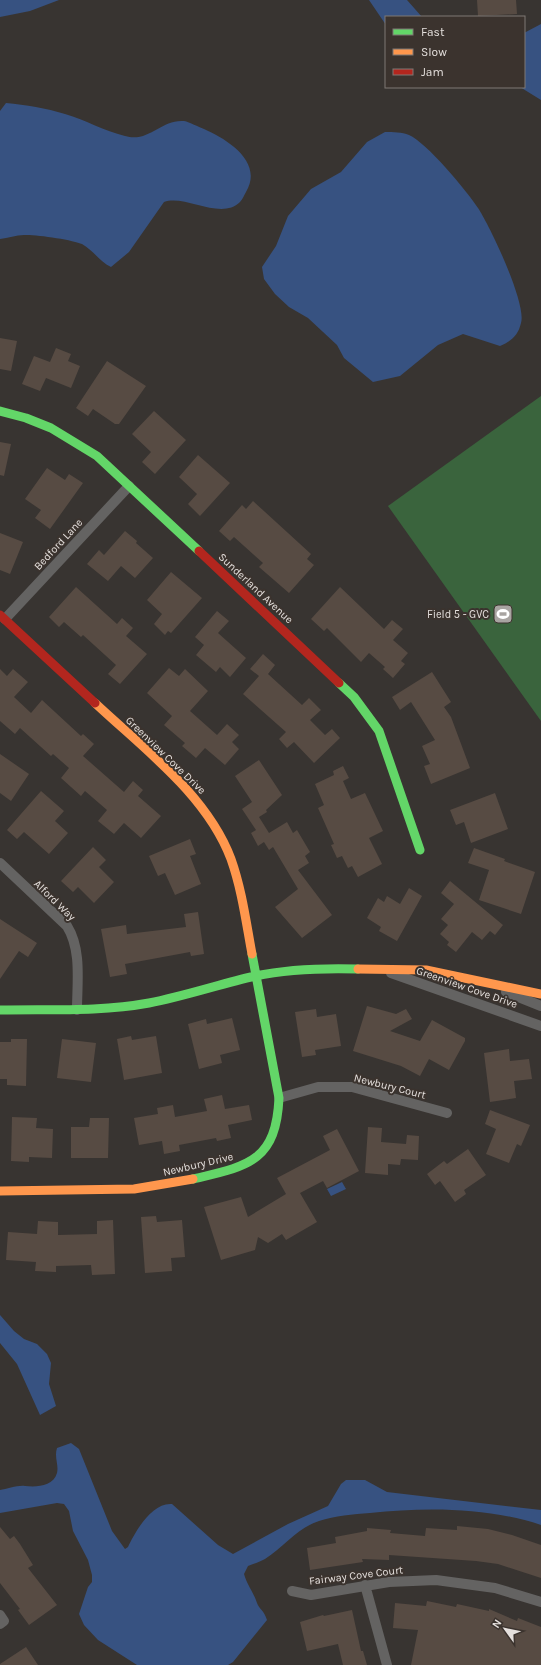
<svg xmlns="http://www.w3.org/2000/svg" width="541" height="1665" font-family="Karla,sans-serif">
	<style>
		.green { fill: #3a643d }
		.water { fill: #375281 }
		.building { fill: #574b43 }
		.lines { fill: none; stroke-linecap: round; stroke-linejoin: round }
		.street { stroke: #646362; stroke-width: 10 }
		.fast { stroke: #63d668; stroke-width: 9 }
		.slow { stroke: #ff974d; stroke-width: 9 }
		.jam { stroke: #b3261e; stroke-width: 9 }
		.labels { text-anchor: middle; stroke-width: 4; stroke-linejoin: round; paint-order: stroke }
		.street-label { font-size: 11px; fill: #e5e0dd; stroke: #3b332e }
		.poi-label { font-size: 11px; fill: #e5e0dd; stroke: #3b332e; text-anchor: end }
	</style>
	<rect width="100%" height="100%" fill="#383431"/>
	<path class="green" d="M541 396V721L388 506Z"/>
	<path class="water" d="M0 0H59L30 11 0 17Z
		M369 0H407L422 17H386V25Z
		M541 24V100L520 87H524V33Z
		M6 103C26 105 46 108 65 114 86 120 104 131 125 136 149 143 161 119 184 121 190 122 198 127 204 129 227 139 264 162 246 192 244 195 243 199 240 202 221 221 185 194 164 202L129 252 111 267C100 262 94 251 82 244 74 240 34 234 24 235 16 235 8 238 0 239V111Z
		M385 132C393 132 402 132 409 135 426 142 467 191 478 208 490 226 527 304 521 323 518 336 511 341 500 346L463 334 438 345 400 376 373 382 344 358 337 345 308 318 289 307 275 294 264 279 262 267 276 246 288 216 311 189 341 172 367 142Z
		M342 1182 346 1189 331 1196 327 1189Z
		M0 1315 14 1331 24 1339 37 1344 47 1354 51 1363 49 1384 56 1406 40 1415 17 1364 0 1343Z
		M71 1443 79 1449 112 1531 125 1549 128 1547C135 1532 152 1502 172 1504L218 1545 233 1554 288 1524 328 1506 341 1484 346 1480H365L387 1492 541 1510V1525C486 1507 426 1507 370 1513 353 1514 335 1516 319 1521 297 1528 284 1547 265 1559 260 1562 253 1564 248 1566L244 1574C247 1585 254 1593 257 1603 259 1609 264 1610 267 1620L233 1662 228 1665H137L98 1640 84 1625 79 1614 88 1587 92 1582V1575L88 1560 73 1531 69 1511 64 1504 57 1503 0 1513V1490C7 1489 18 1485 25 1486 36 1487 53 1487 57 1473 59 1465 54 1457 57 1448Z"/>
	<path class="building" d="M477 0H516L517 14 478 16Z
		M0 338 17 341 11 371 0 369Z
		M56 348 71 354 68 361 80 366 71 388 46 378 40 391 22 384 34 356 50 362Z
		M107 361 146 386 119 424H115L93 409 88 416 76 408Z
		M154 411 186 440 155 474 142 462 151 452 132 434Z
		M0 442 11 444 4 476 0 475Z
		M198 455 230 483 200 516 188 504 197 494 179 477Z
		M47 468 65 480 69 474 83 483 50 529 35 518 41 510 25 499Z
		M253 501 311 554 307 559 314 565 289 593 259 567 263 563 234 537 230 541 219 531 242 505 246 509Z
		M125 531 137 541 136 543 153 558 135 578 121 566 108 581 87 564 99 550 104 555Z
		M0 533 23 542 10 574 0 570Z
		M171 572 202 598 171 633 168 631 165 635 154 624 162 614 147 600Z
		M76 587 117 624 122 618 133 628 126 636 147 654 120 684 108 674 116 665 83 635 81 637 64 622 59 627 49 617Z
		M340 587 384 629 392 620 403 629 393 640 408 653 401 661 405 664 393 678 383 669 385 667 369 653 361 662 327 628 324 631 311 619Z
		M217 611 229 621 218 633 246 658 230 677 220 667 216 672 196 655 204 645 195 637Z
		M263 654 275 665 268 674 302 705 309 698 321 710 310 720 325 735 332 729 340 738 314 763 294 742 287 748 279 739 286 732 243 694 259 676 250 669Z
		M169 668 179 676 185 669 208 691 190 711 217 735 227 724 239 735 232 742 239 749 225 765 205 748 196 758 182 746 185 743 164 725 172 716 147 693Z
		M0 669 7 676 13 669 28 682 14 697 31 713 42 700 81 736 83 734 94 744 83 756 124 792 133 781 143 790 138 796 161 816 141 838 124 823 114 834 98 821 107 810 85 791 81 796 61 778 69 768 53 754 51 756 20 728 15 734 0 721Z
		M432 672 451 702 444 707 451 717 470 768 431 784 424 766 430 764 422 746 435 740 411 702 400 710 392 697Z
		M0 754 29 774 11 801 0 793Z
		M259 760 282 795 266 810 267 812 259 817 269 833 287 822 293 833 297 830 310 852 305 856 309 863 298 870 332 915 302 938 275 907 298 889 273 847 269 850 264 842 258 846 251 833 256 830 242 809 252 802 235 776Z
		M343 766 349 778 343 781 351 799 365 793 383 831 369 838 382 864 358 877 352 866 348 868 342 856 337 858 331 845 334 844 318 808 324 805 315 784 334 775 333 771Z
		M41 791 64 811 55 821 68 833 49 854 24 832 17 839 7 830Z
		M495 793 508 829 471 843 464 822 456 825 450 810Z
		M190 839 196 854 190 856 201 884 175 895 165 873 158 876 149 856Z
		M93 847 106 860 99 867 114 882 94 903 78 887 73 892 61 881Z
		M474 848 505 859 504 861 535 872 521 914 479 900 489 870 468 863Z
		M450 881 503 925 495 935 490 931 482 940 472 932 456 952 447 945 449 942 440 934 448 925 441 919 454 904 441 893Z
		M409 888 422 896 397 941 379 931 381 927 367 918 378 898 384 902 387 896 400 904Z
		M198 912 204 954 191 956 190 952 125 964 127 974 110 977 101 929 126 925 127 934 186 927 184 914Z
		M0 919 37 943 28 957 19 951 0 979Z
		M367 1006 396 1014 406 1009 412 1019 390 1031 420 1041 432 1020 465 1038V1041L449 1070 429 1059 420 1076 401 1066 353 1051Z
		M316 1009 317 1017 336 1014 341 1046 315 1050 316 1055 302 1057 295 1012Z
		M232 1018 240 1050 220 1055 222 1063 199 1069 188 1024 206 1019 207 1024Z
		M131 1036 132 1040 156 1036 162 1073 124 1080 117 1039Z
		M11 1039H27L26 1086 7 1085V1079H0V1042H11Z
		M62 1039 96 1043 91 1082 57 1078Z
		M509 1049 510 1061 529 1059 532 1079 514 1081 516 1098 490 1102 484 1053Z
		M222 1095 225 1109 249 1105 252 1120 228 1125 231 1138 217 1141 216 1138 179 1145 180 1151 164 1154 162 1141 139 1145 134 1118 158 1114 157 1108 173 1105 175 1117 207 1111 204 1099Z
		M490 1110 530 1125 521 1146 517 1144 509 1163 486 1154 496 1129 485 1124Z
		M12 1117 37 1118 36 1128 53 1129 52 1158 29 1157V1162L11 1161Z
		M90 1118H109L108 1158H71V1127H89Z
		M368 1127 382 1128 381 1142 406 1144 407 1135 419 1136 418 1160 401 1159 400 1165 388 1164V1175L365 1173Z
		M337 1129 359 1171 327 1188 323 1181 300 1193 317 1222 286 1240 282 1234 268 1243 258 1237 255 1250 221 1260 204 1207 241 1197 248 1217 286 1194 277 1178 330 1150 323 1136Z
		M468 1149 486 1175 464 1190 466 1194 455 1202 440 1181 435 1185 427 1174 444 1161 447 1164Z
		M156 1216 157 1222 182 1220 185 1257 171 1258 172 1271 145 1273 141 1217Z
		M113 1220 115 1274 92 1275 91 1265 56 1266V1272L35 1271 36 1262 6 1260 8 1232 37 1234 38 1221 58 1222V1235L97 1234V1221Z
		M457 1526 488 1529 512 1535 541 1545V1578L498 1564 476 1561 389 1555V1560L362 1559 363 1562 310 1570 307 1548 336 1543 335 1537 367 1531V1528L391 1530 390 1533 425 1536 426 1528 457 1530Z
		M0 1527 10 1539 14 1536 20 1544 33 1565 28 1568 57 1605 29 1625 18 1610 20 1609 0 1583Z
		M427 1601 456 1607 457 1604 489 1611V1609L517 1621 518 1618 541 1627V1665H411L418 1630 393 1628 395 1603 426 1606Z
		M352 1610 361 1651H363L367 1665H343L338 1644 307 1651 300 1622 323 1615 324 1616Z
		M26 1647 38 1665H0V1664Z"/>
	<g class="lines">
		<path class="street" d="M5 619 129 486
			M0 863 67 926C82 950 77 983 77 1010
			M391 973 541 1026
			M506 992 541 1006
			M279 1098 318 1087H352L447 1113
			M365 1585 387 1665
			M292 1591 311 1595 389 1582 436 1580 495 1588 541 1602
			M0 1615 4 1621 0 1624"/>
		<path class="fast" d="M0 411 26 418 51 428 97 456 199 551
			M339 683 354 697 379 731 420 850
			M0 1010C49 1009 100 1012 149 1003 185 996 220 984 255 976 289 969 324 968 358 969
			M193 1179C248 1166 276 1162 279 1098L252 954"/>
		<path class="slow" d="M95 703C144 749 207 795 231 859 242 890 246 922 252 954
			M358 969 426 970 541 994
			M0 1191 134 1189 193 1179"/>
		<path class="jam" d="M199 551 339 683
			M0 615 95 703"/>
	</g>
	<defs>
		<symbol id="stadium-square" viewBox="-11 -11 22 22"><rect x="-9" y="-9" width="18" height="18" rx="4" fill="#a8a4a1" stroke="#3b332e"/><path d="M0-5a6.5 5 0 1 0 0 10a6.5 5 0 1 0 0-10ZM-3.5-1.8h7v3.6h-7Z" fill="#fff"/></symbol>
	</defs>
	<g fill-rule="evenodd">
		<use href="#stadium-square" x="492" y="603" width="22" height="22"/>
	</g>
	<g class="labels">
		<g class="street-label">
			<text transform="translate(58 544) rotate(-47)" y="4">Bedford Lane</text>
			<text transform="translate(256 588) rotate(43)" y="4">Sunderland Avenue</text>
			<text transform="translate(166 755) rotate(44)" y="4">Greenview Cove Drive</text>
			<text transform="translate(55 900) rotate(44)" y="4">Alford Way</text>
			<text transform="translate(467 987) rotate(19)" y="4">Greenview Cove Drive</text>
			<text transform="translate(390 1086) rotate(14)" y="4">Newbury Court</text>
			<text transform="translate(198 1164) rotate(-13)" y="4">Newbury Drive</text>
			<text transform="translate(356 1575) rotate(-7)" y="4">Fairway Cove Court</text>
		</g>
		<g class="poi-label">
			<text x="489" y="618">Field 5 - GVC</text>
		</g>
	</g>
	<rect x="385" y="16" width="140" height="72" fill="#3b332e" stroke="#7f7874"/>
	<rect x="393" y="29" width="20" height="6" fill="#63d668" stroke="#7f7874"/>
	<text x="421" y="36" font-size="12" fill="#e5e0dd">Fast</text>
	<rect x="393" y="49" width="20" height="6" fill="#ff974d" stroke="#7f7874"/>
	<text x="421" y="56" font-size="12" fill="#e5e0dd">Slow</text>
	<rect x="393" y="69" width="20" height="6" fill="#b3261e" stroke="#7f7874"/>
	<text x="421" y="76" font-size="12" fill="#e5e0dd">Jam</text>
	<g transform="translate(505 1629) rotate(303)" stroke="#3b332e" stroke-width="3" paint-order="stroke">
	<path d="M0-3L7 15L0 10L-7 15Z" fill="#e5e0dd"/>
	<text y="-6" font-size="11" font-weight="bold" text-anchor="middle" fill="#e5e0dd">N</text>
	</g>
</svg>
